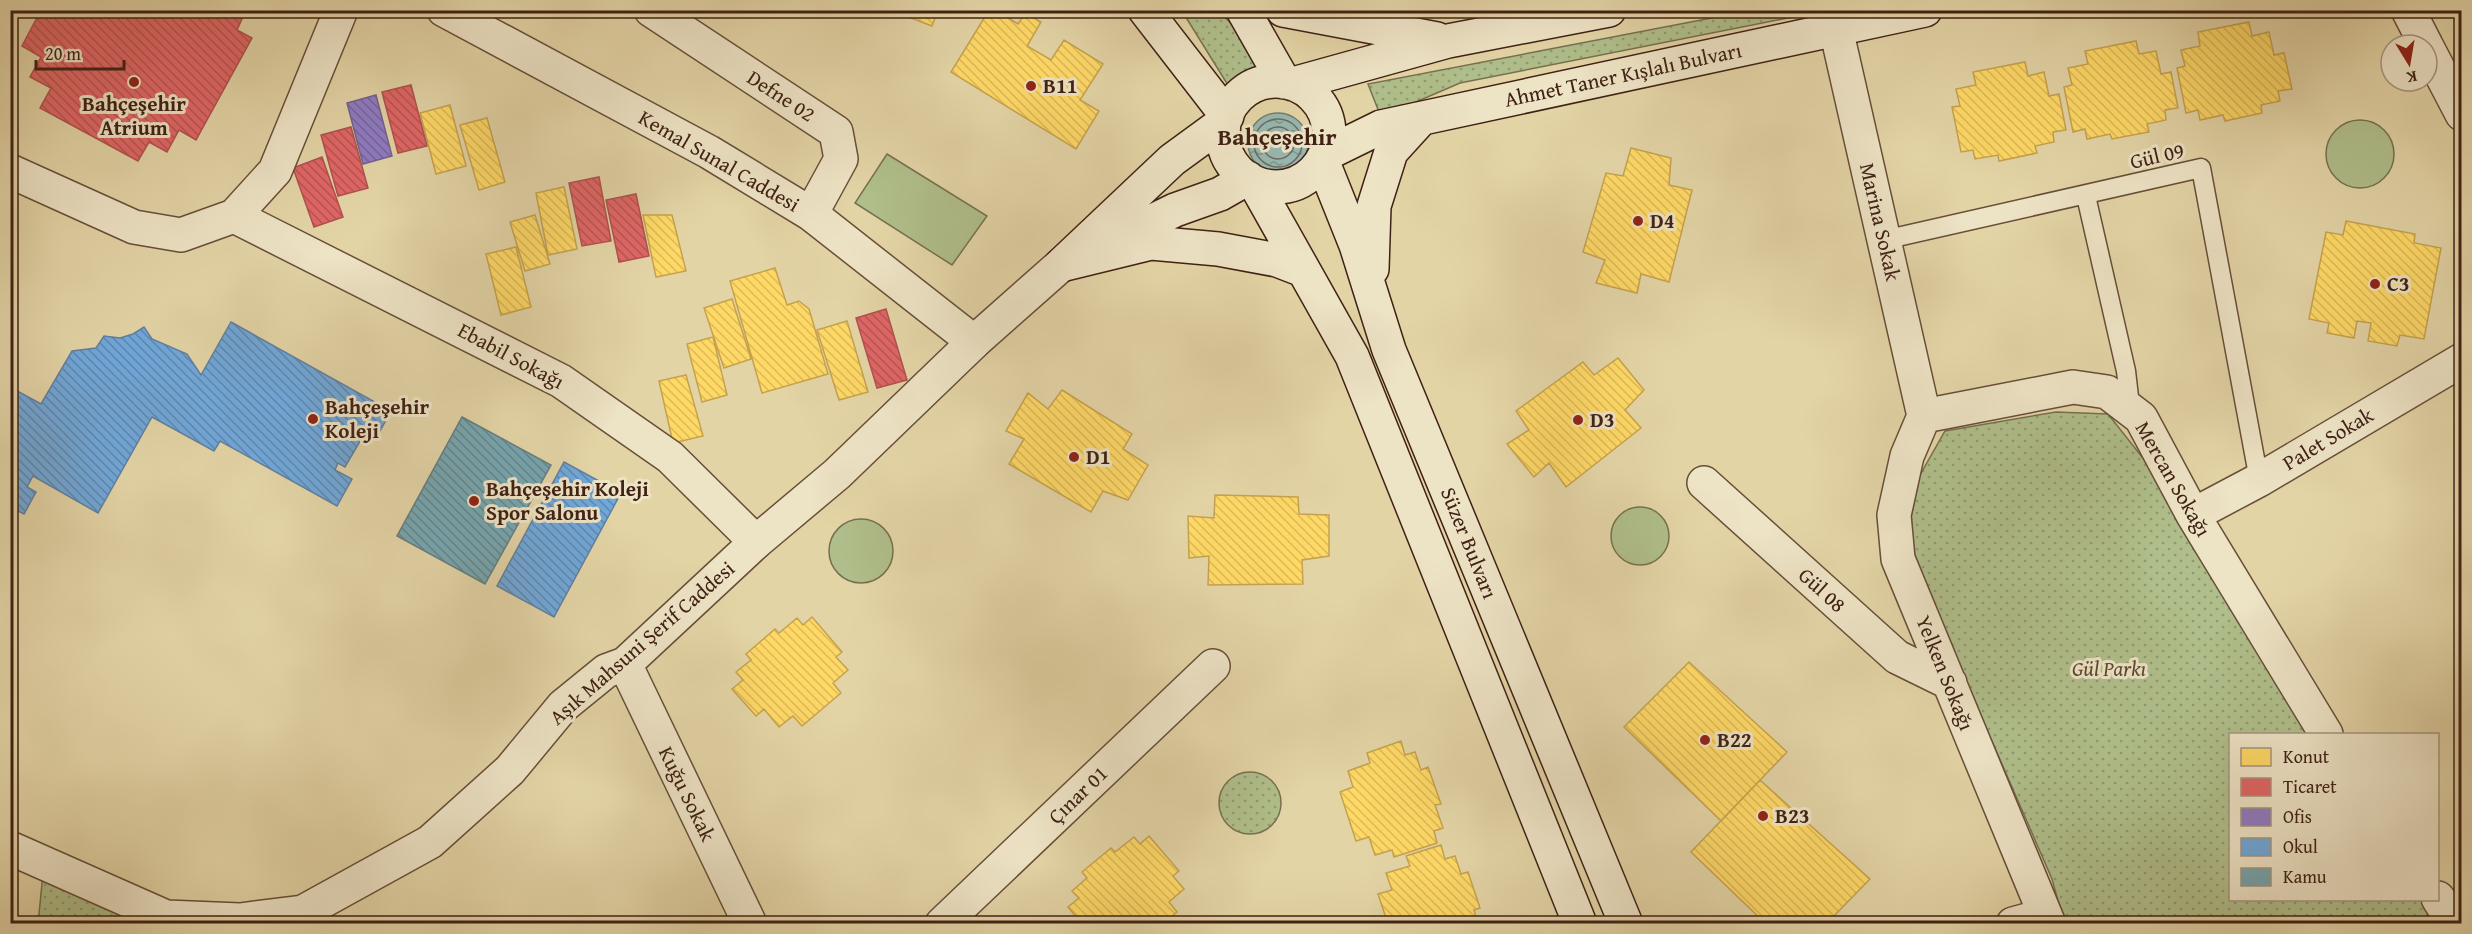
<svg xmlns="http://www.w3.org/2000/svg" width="2472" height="934" font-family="'Gentium Book Plus',serif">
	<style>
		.green { fill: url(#green-dots); stroke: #777050; stroke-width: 1.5 }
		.pitch { fill: #afbe8a; stroke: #777050; stroke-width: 1.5 }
		.water { fill: url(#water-ripples); stroke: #747b72; stroke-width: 1.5 }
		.homes { fill: url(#homes-back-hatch); stroke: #c5a24e; stroke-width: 1.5 }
		.shops { fill: url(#shops-back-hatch); stroke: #b0514e; stroke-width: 1.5 }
		.offices { fill: url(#offices-back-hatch); stroke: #76618f; stroke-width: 1.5 }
		.schools { fill: url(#schools-back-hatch); stroke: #6180a0; stroke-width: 1.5 }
		.public { fill: url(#public-back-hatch); stroke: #667d81; stroke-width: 1.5 }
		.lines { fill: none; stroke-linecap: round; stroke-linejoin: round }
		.shore { stroke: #6b6c62; stroke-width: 1.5 }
		.service-casing { stroke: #684e39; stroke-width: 21 }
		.minor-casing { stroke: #684e39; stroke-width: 36 }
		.tertiary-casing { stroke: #684e39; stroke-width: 36 }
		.secondary-casing { stroke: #3f2115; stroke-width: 36 }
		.service { stroke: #ede3c5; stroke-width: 18 }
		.minor { stroke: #ede3c5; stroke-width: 33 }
		.tertiary { stroke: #ede3c5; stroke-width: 33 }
		.secondary { stroke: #ede3c5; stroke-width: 33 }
		.poi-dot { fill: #8f2418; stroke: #ede3c5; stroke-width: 2 }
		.labels { text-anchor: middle; stroke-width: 6; stroke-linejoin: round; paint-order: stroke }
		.street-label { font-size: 21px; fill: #3f2115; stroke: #ede3c5 }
		.poi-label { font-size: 21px; font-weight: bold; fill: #3f2115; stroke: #ede3c5; text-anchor: start }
		.park-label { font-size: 21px; font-style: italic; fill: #5b4832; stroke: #ede3c5 }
		.quarter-label { font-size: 24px; font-weight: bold; fill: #3f2115; stroke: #ede3c5 }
	</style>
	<defs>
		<pattern id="green-dots" width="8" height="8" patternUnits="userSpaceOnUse" patternTransform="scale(1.5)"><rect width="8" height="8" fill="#afbe8a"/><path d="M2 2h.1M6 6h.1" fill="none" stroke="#909a70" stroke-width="1.8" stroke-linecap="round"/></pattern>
		<pattern id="water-ripples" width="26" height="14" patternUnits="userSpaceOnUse" patternTransform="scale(1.5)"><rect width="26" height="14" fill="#97b7b0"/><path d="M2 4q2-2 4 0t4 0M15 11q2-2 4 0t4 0" fill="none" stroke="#7d948e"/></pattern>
		<pattern id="homes-back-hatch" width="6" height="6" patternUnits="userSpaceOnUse" patternTransform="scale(1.5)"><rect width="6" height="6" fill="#ffd966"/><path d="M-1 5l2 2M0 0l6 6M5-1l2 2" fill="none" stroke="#dcba58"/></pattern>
		<pattern id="shops-back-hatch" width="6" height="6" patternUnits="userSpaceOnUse" patternTransform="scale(1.5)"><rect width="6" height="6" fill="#e06666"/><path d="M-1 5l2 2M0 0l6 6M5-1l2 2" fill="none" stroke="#b75453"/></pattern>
		<pattern id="offices-back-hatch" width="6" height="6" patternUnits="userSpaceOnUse" patternTransform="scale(1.5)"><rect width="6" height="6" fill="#8e7cc3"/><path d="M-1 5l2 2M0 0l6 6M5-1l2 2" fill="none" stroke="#75659d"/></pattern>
		<pattern id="schools-back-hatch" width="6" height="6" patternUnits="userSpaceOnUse" patternTransform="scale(1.5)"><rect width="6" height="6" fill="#6fa8dc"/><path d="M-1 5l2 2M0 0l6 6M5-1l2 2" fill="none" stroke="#5d88b1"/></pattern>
		<pattern id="public-back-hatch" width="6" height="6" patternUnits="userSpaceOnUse" patternTransform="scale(1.5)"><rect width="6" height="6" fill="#76a5af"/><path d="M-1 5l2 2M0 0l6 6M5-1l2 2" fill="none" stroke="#62868d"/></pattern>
	</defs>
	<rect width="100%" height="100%" fill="#e3d4a6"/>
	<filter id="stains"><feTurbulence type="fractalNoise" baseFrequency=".00333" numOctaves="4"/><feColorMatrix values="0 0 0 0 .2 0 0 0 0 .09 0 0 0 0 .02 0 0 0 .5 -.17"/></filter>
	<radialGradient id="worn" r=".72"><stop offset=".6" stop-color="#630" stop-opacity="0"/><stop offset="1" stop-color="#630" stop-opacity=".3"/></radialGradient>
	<path class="green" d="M1182 11H1219L1258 52 1272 71 1231 90Z
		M1748 11H1823L1460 83 1381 117 1368 84Z
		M2056 412 2108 414 2165 486 2243 629 2307 734H2230V900H2421L2438 923H2064L2052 879 1964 677 1907 536 1920 475 1945 431Z
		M1219 803a31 31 0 1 1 62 0a31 31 0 1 1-62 0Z
		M44 864 168 924H38Z"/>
	<path class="pitch" d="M2326 154a34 34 0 1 1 68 0a34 34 0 1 1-68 0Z
		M887 154 987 216 952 265 855 203Z
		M1611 536a29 29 0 1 1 58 0a29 29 0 1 1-58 0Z
		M829 551a32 32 0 1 1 64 0a32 32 0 1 1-64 0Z"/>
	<path class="water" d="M1248 143a30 30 0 1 1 60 0a30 30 0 1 1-60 0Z"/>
	<path class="homes" d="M890 10H938L932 26Z
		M989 10H996L1018 24 1025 13 1041 22 1027 46 1051 60 1064 40 1103 64 1080 100 1099 111 1076 149 951 72Z
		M2249 22 2252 36 2269 32 2274 55 2284 53 2292 89 2278 91 2280 101 2261 105 2262 113 2225 121 2223 115 2200 120 2198 110 2186 113 2177 68 2185 66 2181 50 2200 46 2198 32Z
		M2136 41 2139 54 2156 51 2161 74 2171 72 2178 108 2165 110 2166 120 2147 124 2149 132 2112 139 2110 134 2087 139 2085 129 2073 132 2064 87 2072 85 2068 68 2088 64 2085 51Z
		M2025 62 2028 76 2044 72 2049 96 2059 94 2066 130 2053 132 2054 142 2035 146 2037 153 1999 161 1998 155 1975 159 1973 150 1961 152 1952 107 1960 106 1956 89 1976 85 1973 72Z
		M450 105 466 166 436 174 420 113Z
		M487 118 505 182 479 190 460 125Z
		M1631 148 1671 158 1669 185 1692 190 1669 282 1641 274 1637 293 1596 283 1605 260 1583 252 1606 173 1623 176Z
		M564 187 577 249 548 255 536 193Z
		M535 215 550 264 525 271 510 222Z
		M643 215H672L686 271 656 277Z
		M2346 221 2415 234 2414 243 2441 248 2424 339 2400 335 2397 346 2368 341 2371 323 2357 321 2354 338 2327 333 2329 323 2309 319 2326 232 2343 235Z
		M516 247 531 307 501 315 486 254Z
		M775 268 787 305 799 301 809 309 828 374 762 393 730 281Z
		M732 299 751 359 724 368 704 308Z
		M847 321 868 392 839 400 817 330Z
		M713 337 727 395 702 402 687 344Z
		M1618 358 1644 390 1625 410 1641 428 1566 487 1549 463 1534 477 1507 444 1529 430 1516 411 1583 362 1594 375Z
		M686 375 703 436 673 443 659 381Z
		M1062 390 1132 434 1123 449 1148 465 1128 500 1103 491 1091 512 1009 464 1024 439 1006 431 1028 393 1048 409Z
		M1215 495 1298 497 1299 514 1329 515V556L1302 560 1303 584 1208 585 1209 556 1189 558 1188 516 1214 518Z
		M812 617 842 652 836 657 848 670 833 683 841 693 802 726 793 716 779 727 764 709 756 716 732 689 743 680 736 672 751 660 746 654 775 629 779 633 797 618 803 625Z
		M1689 662 1787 752 1721 821 1624 727Z
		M1401 741 1405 755 1415 752 1421 770 1428 767 1441 804 1435 805 1443 828 1434 831 1437 843 1394 857 1392 850 1375 855 1369 837 1356 841 1340 792 1353 787 1348 771 1370 763 1367 753Z
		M1760 780 1870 879 1826 924H1766L1691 852Z
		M1149 836 1179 871 1173 876 1184 889 1169 902 1177 912 1163 924H1082L1068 907 1079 898 1072 891 1087 878 1082 872 1111 848 1115 852 1134 837 1140 844Z
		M1441 845 1445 859 1455 856 1461 874 1468 872 1480 908 1474 910 1478 924H1388L1378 894 1392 890 1386 873 1410 866 1406 856Z"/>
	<path class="shops" d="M41 10H246L237 30 252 38 196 140 179 130 167 152 149 142 138 161 40 108 51 88 30 77 41 57 22 46Z
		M411 85 427 146 398 153 382 92Z
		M351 127 368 188 338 196 321 135Z
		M322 157 343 217 314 227 293 168Z
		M599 177 611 241 582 246 569 183Z
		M636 194 649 256 619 262 606 200Z
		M886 309 907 380 877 388 856 318Z"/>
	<path class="offices" d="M376 95 392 156 363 164 347 103Z"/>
	<path class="schools" d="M231 322 391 411 375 440 357 430 355 433 362 438 345 467 338 463 335 470 352 479 337 506 220 441 214 451 152 417 98 513 33 476 27 487 36 492 24 514 10 507V387L41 404 72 351 96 348 104 336 120 338 133 334 144 327 152 339 187 354 201 375Z
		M564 462 621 493 554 617 497 586Z"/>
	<path class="public" d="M462 417 551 465 485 584 397 536Z"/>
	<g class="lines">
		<path class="shore" d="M1254 143a24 24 0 1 1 48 0a24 24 0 1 1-48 0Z
			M1262 143a16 16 0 1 1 32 0a16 16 0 1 1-32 0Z"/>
		<defs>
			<path id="service" d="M2086 196 2126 371 2129 397 2127 407
				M1884 240 2201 168 2259 480"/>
			<path id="minor" d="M444 10 709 152 811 214 974 342
				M651 10 836 132 841 159 811 214
				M2408 10 2426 45
				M1836 29 1924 416
				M2427 47 2462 114
				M10 171 134 227 181 235 234 216 275 171 341 10
				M234 216 561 381 670 457 756 542
				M1924 416 2073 387 2107 392 2141 418 2193 515 2326 734
				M1924 416 1907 456 1894 515 1898 559 2049 924
				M1704 483 1897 657 1950 683
				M2193 515 2259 480 2462 360
				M625 664 750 924
				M2438 898 2454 924
				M942 924 1213 666
				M2013 924 2045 915"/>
			<path id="tertiary" d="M10 848 166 917 240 920 303 912 430 842 510 770 563 706 606 671 625 664 756 542 837 474 974 342 1061 265"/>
			<path id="secondary" d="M1145 10 1227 116
				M1243 10 1284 82
				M1283 10 1437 39
				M1223 134a53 53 0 1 1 106 0a53 53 0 1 1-106 0Z
				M1293 84 1448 41 1609 10
				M1326 154 1381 127 1925 10
				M1322 160 1356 245 1389 350 1626 924
				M1254 182 1352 356 1580 924
				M1114 240 1175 210 1220 194 1248 178
				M1063 263 1172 160 1224 122
				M1061 265 1151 243 1218 249 1277 260 1303 270
				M1372 269 1374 206 1391 152 1421 119"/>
		</defs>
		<use href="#service" class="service-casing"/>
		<use href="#minor" class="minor-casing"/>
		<use href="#tertiary" class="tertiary-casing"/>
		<use href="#secondary" class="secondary-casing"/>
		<use href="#service" class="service"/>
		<use href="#minor" class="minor"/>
		<use href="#tertiary" class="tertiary"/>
		<use href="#secondary" class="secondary"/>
	</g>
	<g class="poi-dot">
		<circle cx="134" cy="82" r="6"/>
		<circle cx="1031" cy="86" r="6"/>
		<circle cx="1638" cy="221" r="6"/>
		<circle cx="2375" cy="284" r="6"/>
		<circle cx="313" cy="419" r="6"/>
		<circle cx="1578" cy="420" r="6"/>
		<circle cx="1074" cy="457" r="6"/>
		<circle cx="474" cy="501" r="6"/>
		<circle cx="1705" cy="740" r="6"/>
		<circle cx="1763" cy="816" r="6"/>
	</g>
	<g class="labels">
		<g class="street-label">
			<text transform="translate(1623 75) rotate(-12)" y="7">Ahmet Taner Kışlalı Bulvarı</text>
			<text transform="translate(781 96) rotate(33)" y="7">Defne 02</text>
			<text transform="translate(2157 156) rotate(-13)" y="7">Gül 09</text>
			<text transform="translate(719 161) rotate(30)" y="7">Kemal Sunal Caddesi</text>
			<text transform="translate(1880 222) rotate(77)" y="7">Marina Sokak</text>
			<text transform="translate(511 356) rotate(28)" y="7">Ebabil Sokağı</text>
			<text transform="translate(2328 439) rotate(-31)" y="7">Palet Sokak</text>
			<text transform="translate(2173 479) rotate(60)" y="7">Mercan Sokağı</text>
			<text transform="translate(1469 543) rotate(68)" y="7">Süzer Bulvarı</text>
			<text transform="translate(1822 590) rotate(42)" y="7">Gül 08</text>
			<text transform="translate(642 643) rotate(-41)" y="7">Aşık Mahsuni Şerif Caddesi</text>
			<text transform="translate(1945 673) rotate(68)" y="7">Yelken Sokağı</text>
			<text transform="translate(687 794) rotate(64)" y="7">Kuğu Sokak</text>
			<text transform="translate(1078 795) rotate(-44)" y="7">Çınar 01</text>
		</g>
		<g class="poi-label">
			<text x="1043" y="93">B11</text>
			<text x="134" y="111" text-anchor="middle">Bahçeşehir<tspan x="134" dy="24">Atrium</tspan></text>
			<text x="1650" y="228">D4</text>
			<text x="2387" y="291">C3</text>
			<text x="325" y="414">Bahçeşehir<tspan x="325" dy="24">Koleji</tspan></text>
			<text x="1590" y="427">D3</text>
			<text x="1086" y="464">D1</text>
			<text x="486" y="496">Bahçeşehir Koleji<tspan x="486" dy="24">Spor Salonu</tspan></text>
			<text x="1717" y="747">B22</text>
			<text x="1775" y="823">B23</text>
		</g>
		<g class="park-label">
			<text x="2109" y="676">Gül Parkı</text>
		</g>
		<g class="quarter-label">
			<text x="1277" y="145">Bahçeşehir</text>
		</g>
	</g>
	<rect width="2472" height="934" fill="none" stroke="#e3d4a6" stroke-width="36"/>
	<rect x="12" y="12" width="2448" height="910" fill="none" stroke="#3f2115" stroke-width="3"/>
	<rect x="18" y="18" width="2436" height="898" fill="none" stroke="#3f2115" stroke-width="1.5"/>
	<rect x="2229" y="733" width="210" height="168" fill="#ede3c5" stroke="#a7957f" stroke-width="1.5"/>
	<rect x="2241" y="748" width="30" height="18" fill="#ffd966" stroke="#a7957f" stroke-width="1.5"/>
	<text x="2283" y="763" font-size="18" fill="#3f2115">Konut</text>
	<rect x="2241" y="778" width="30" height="18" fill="#e06666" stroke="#a7957f" stroke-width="1.5"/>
	<text x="2283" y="793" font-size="18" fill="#3f2115">Ticaret</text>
	<rect x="2241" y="808" width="30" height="18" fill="#8e7cc3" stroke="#a7957f" stroke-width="1.5"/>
	<text x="2283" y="823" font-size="18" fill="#3f2115">Ofis</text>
	<rect x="2241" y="838" width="30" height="18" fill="#6fa8dc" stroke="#a7957f" stroke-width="1.5"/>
	<text x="2283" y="853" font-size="18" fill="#3f2115">Okul</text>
	<rect x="2241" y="868" width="30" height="18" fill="#76a5af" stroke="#a7957f" stroke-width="1.5"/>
	<text x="2283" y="883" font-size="18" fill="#3f2115">Kamu</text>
	<g transform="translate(2409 63) rotate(169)"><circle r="28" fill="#ede3c5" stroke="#a7957f" stroke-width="1.5"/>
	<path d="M0-4.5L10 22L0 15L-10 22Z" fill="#8f2418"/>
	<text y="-9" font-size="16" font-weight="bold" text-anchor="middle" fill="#3f2115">K</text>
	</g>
	<path d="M36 60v9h88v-9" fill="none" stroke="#3f2115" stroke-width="3"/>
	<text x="45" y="60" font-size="18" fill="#3f2115" stroke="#ede3c5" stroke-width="4.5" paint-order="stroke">20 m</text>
	<rect width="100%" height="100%" filter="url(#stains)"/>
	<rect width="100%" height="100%" fill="url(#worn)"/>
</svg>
